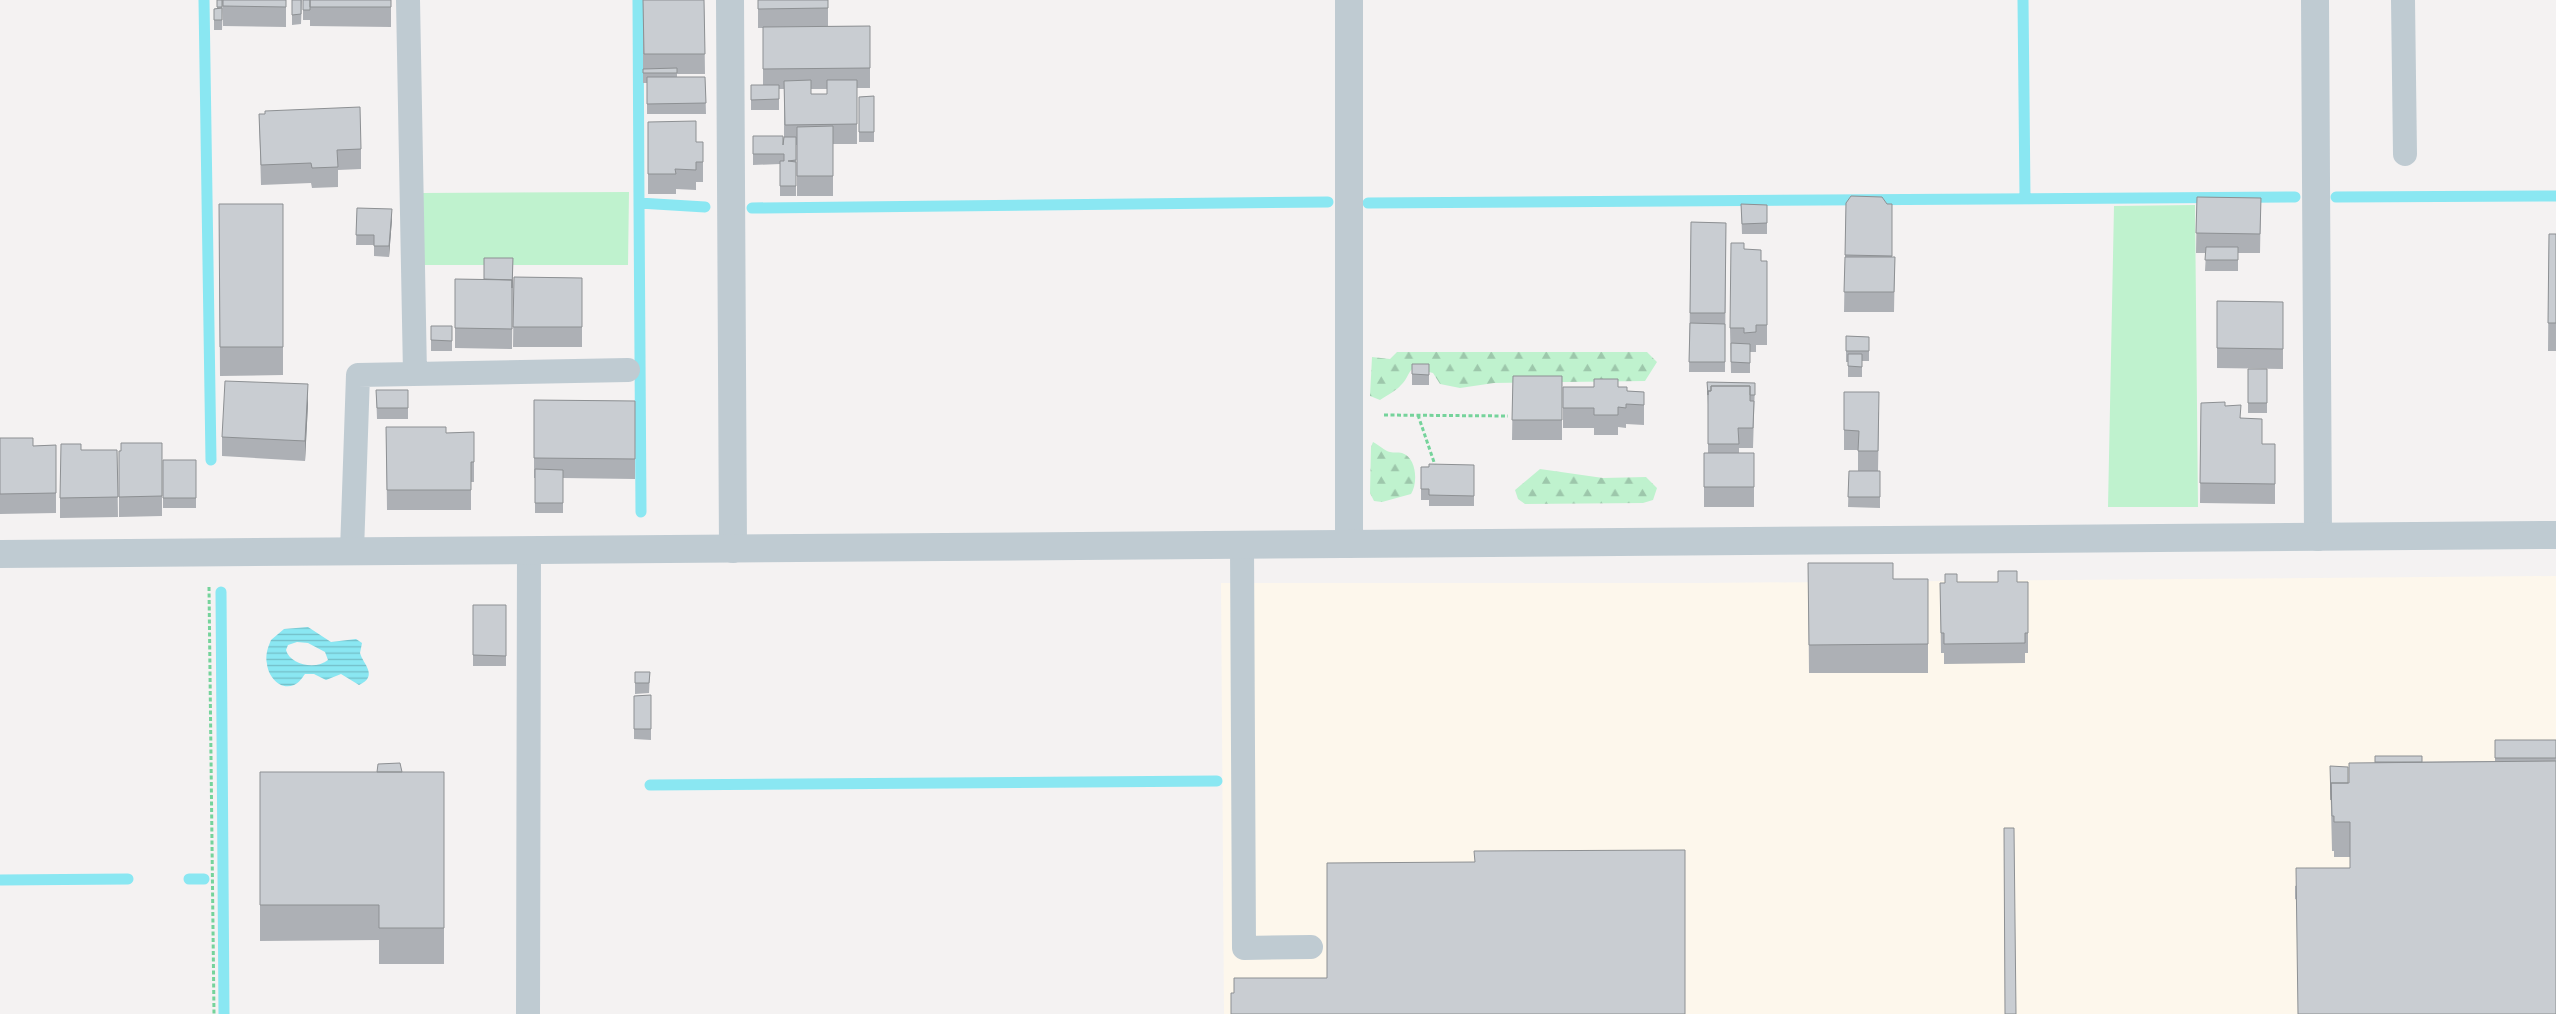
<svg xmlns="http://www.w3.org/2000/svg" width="2556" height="1014" font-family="Overpass,sans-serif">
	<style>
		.commercial { fill: #fdf7ec }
		.grass { fill: #bff2ce }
		.forest { fill: url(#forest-firs) }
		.water { fill: url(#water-rules); fill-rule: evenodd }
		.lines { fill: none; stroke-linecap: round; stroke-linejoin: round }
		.stream { stroke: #8ae7f2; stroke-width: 11 }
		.path { stroke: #75d39b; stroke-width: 3; stroke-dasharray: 4 2.5; stroke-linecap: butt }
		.service { stroke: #bfcbd2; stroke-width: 24 }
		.minor { stroke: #bfcbd2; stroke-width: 28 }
		.tertiary { stroke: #bfcbd2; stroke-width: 28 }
		.wall { fill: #adb0b5; fill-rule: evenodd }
		.shaded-wall { fill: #8d9093 }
		.building { fill: #c9cdd2; stroke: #8d9093 }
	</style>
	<defs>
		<pattern id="forest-firs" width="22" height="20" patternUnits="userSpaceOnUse" patternTransform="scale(1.25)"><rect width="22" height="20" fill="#bff2ce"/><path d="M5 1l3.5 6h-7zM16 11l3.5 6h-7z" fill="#9dc7ab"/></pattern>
		<pattern id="water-rules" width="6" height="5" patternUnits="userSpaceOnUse" patternTransform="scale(1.25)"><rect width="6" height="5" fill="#8ae7f2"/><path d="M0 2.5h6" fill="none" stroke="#73bec7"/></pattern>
	</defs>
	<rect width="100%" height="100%" fill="#f4f2f2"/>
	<path class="commercial" d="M2556 576V1014H1224L1221 583H1702Z"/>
	<path class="grass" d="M629 192 628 265H422V193Z
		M2195 205 2198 507H2108L2114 206Z"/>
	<path class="forest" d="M1397 352H1647L1657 362 1645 381 1494 383 1460 388 1440 384 1433 373 1413 368C1407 374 1407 380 1401 385 1396 391 1387 395 1380 400L1370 396 1372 357 1390 359Z
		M1373 442C1379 445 1385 451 1390 452 1394 453 1398 452 1402 453 1417 458 1418 483 1411 494L1382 502 1374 501 1370 493 1371 447Z
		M1540 469 1603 478 1646 477 1657 488 1653 500 1643 503 1525 504 1518 499 1515 490Z"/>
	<path class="water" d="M308 627 331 642 356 639 362 643 360 653C363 664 379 676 359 685L341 674 326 680 314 674H305C302 678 299 683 294 685 280 691 268 676 267 664 265 655 268 647 271 640L284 629ZM297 642 308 643 325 652 328 660C316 670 290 665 286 650L288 645Z"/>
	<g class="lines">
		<path class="stream" d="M204 0 211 460
			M638 0 639 203 705 207
			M2023 0 2025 197
			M2336 197 2556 196
			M639 203 641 512
			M1368 203 2295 197
			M752 208 1328 202
			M221 592 224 1014
			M650 785 1217 781
			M189 879H204
			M0 880 128 879"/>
		<path class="path" d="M1384 415 1508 416
			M1418 415 1436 468
			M209 587 214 1014"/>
		<path class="service" d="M408 0 415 374
			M2403 0 2405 154
			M1242 545 1244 948 1311 947
			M352 551 358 375 628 370
			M528 1014 529 550"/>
		<path class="minor" d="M730 0 733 549
			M2315 0 2318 537
			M1349 544V0"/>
		<path class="tertiary" d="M0 554 2556 535"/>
	</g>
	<path class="wall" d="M217 0H223L222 30H214V9L217 8Z
		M223 0H286V27L223 26Z
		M292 0H302L301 24 292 25Z
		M303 0H310V20H303Z
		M310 0H391V27L310 26Z
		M643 0H704L705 74H677V77H705L706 114H647V83H643Z
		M758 0H828V26H870V88H857V144H833V196H797V145H796V196H780V164L753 165V136L783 145 784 137V89H779V110H751V85H763V28H758ZM811 89H827V94H811Z
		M874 96V142H859V97Z
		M259 114 361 149V169L338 170V187L312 188 311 183 261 185Z
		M648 122 696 142 703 162V182H696V190L676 189V194H648Z
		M2197 197 2261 198 2260 253H2238V271H2205L2206 253H2196Z
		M1846 203 1892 204V257H1895L1894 312H1844Z
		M219 204 283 347V375L220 376Z
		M1741 204 1767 205V234H1742Z
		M357 208 392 219 389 257 374 256V245H356Z
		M1691 222 1726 223 1725 372H1689Z
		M2549 234H2556V351H2548Z
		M1744 249 1761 261H1767V345H1756V352H1750V373H1731L1730 328Z
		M513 258 512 349 455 348V279H484Z
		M514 277 582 278V347H513Z
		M2217 301 2283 302V369L2217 368Z
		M431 326H452V351H431Z
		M1846 336 1869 337V361H1862V377H1848V362H1846Z
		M1412 364H1429V385H1412Z
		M2248 369H2267V413H2248Z
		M1513 376H1562V440H1512Z
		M1707 382 1755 383 1753 448H1739V453H1754V507H1704V453H1708V405Z
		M1563 387H1618L1627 391 1644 392V425L1626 424V428L1618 427V435H1594V428H1563Z
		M376 390H408V419H377Z
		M534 400 635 401V479L563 478V513H535V478H534Z
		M2201 403 2225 406 2241 418 2262 444H2275V504L2200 503Z
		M308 404 305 461 222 456V437Z
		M1879 412 1878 471H1880V508L1848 507 1849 471H1858V450H1844V430Z
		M386 427 446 433 474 432V482H471V510H387Z
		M0 438 33 446 56 445V513L0 514Z
		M162 443V516L119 517V451Z
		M81 450H117L118 517 60 518V498Z
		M163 460H196V508H163Z
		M1474 465V506H1429V500H1421V467Z
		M1808 563 1893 579H1928V673H1809Z
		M2028 582V653H2025V663L1944 664V653H1941L1940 583Z
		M473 605H506V666H473Z
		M650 672 649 693 635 694V683Z
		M651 695V740L634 739V696Z
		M2495 740H2556V1014L2295 899V886L2350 868V857H2334V851H2332L2330 766 2348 783H2349L2375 762 2495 761Z
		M260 772H444V964H379V940L260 941Z"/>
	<path class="shaded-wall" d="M392 209V219L389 257V246Z
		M308 384V404L305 461V441Z"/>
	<path class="building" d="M217 0H222V7H217Z
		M223 0H286V7L223 6Z
		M292 0H301V14L292 15Z
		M303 0H310V10H303Z
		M310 0H391V7H310Z
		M643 0H704L705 54H644Z
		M758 0H828V8L758 9Z
		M222 8V20H214V9Z
		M870 26V68L763 69V27Z
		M677 68V73H643V69Z
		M647 77H705L706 103 647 104Z
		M811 80V94H827V80H857V124L785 125 784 81Z
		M751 85H779V99L751 100Z
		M874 96V132H859V97Z
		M360 107 361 149 337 150 338 167 312 168 311 163 261 165 259 114H265V111Z
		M696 121V142H703V162H696V170L675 169 676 174H648V122Z
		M833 126V176H797V127Z
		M753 136H783V145L784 137H796V160L788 161 796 162V186H780V161H784V154H753Z
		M1851 196 1882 197 1887 204H1892V256L1845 255 1846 203Z
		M2197 197 2261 198 2260 234 2196 233Z
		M219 204H283V347H220Z
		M1741 204 1767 205V223L1742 224Z
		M357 208 392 209 389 246H374V235H356Z
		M1691 222 1726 223 1725 313H1690Z
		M2549 234H2556V323H2548Z
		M1731 243H1744V249L1761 250V261H1767V325H1756V332L1744 333V328H1730Z
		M2206 247H2238V260H2205Z
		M1845 257H1895L1894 292H1844Z
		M484 258H513L512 288V280L484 279Z
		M514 277 582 278V327H513Z
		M455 279 512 280V329L455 328Z
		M2217 301 2283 302V349L2217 348Z
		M1690 323 1725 324V362H1689Z
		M431 326H452V341L431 340Z
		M1846 336 1869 337V351H1846Z
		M1731 343 1750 344V363L1731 362Z
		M1848 354H1862V367L1848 366Z
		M1412 364H1429V375L1412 374Z
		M2248 369H2267V403H2248Z
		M1513 376H1562V420H1512Z
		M1594 379H1618V387H1627V391L1644 392V405L1626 404V408L1618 407V415H1594V408H1563V387H1594Z
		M225 381 308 384 305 441 222 437Z
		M1707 382 1755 383V395H1750V386H1711V391H1708V395Z
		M1711 386H1750V401H1754L1753 428H1738L1739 444H1708V391H1711Z
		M376 390H408V408H377Z
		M1844 392H1879L1878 451H1858L1859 431 1844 430Z
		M534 400 635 401V459L534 458Z
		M2225 402V406L2241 405 2240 418 2262 419V444H2275V484L2200 483 2201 403Z
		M386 427H446V433L474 432V462H471V490H387Z
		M0 438H33V446L56 445V493L0 494Z
		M121 443H162V496L119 497V451H121Z
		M61 444H81V450H117L118 497 60 498Z
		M1704 453H1754V487H1704Z
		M163 460H196V498H163Z
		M1429 464 1474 465V496L1429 495V489H1421V467H1429Z
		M535 469 563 470V503H535Z
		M1849 471H1880V497H1848Z
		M1808 563H1893V579H1928V644L1809 645Z
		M1998 571H2017V582H2028V633H2025V643L1944 644V633H1941L1940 583H1945V574H1957V582H1998Z
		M473 605H506V656L473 655Z
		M635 672H650L649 683H635Z
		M651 695V729H634V696Z
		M2495 740H2556V758H2495Z
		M2375 756H2422V762H2375Z
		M2556 761V1014H2298L2296 868H2350V822H2334V816H2332L2331 783H2349V763Z
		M400 763 402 772H377L378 764Z
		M2330 766 2348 767V783H2331V800Z
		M260 772H444V928H379V905H260Z
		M2004 828H2014L2016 1014H2005Z
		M1685 850V1014H1231V993H1234V978H1327V863L1475 862 1474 851Z"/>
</svg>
